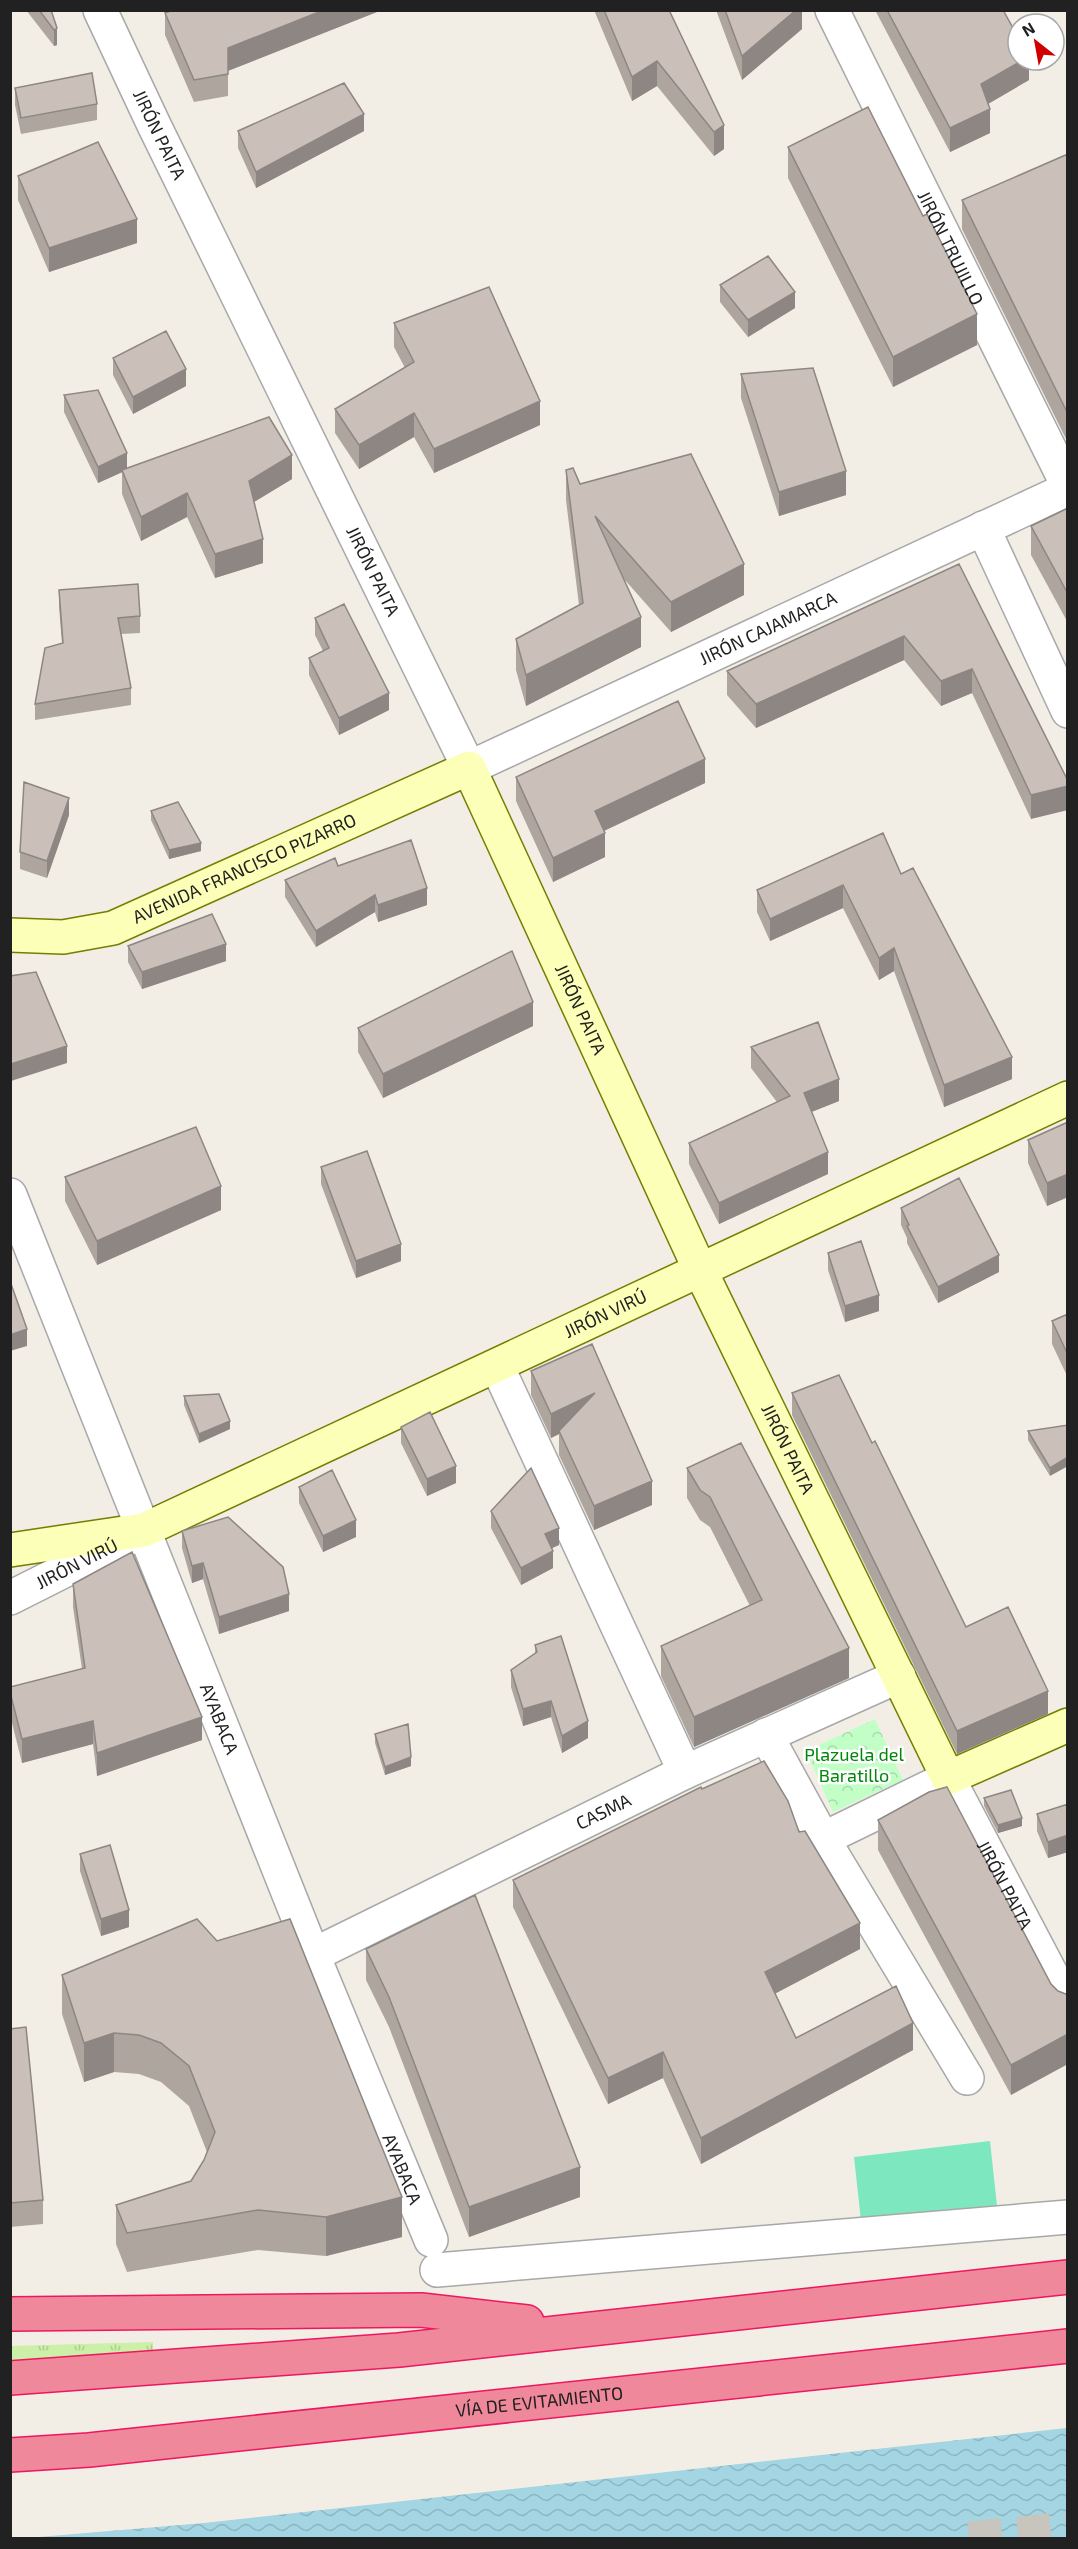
<svg xmlns="http://www.w3.org/2000/svg" width="1078" height="2549" font-family="'Exo 2',sans-serif">
	<style>
		.grass { fill: url(#grass-tufts) }
		.park { fill: url(#park-crowns) }
		.pitch { fill: #7de8bf }
		.water { fill: url(#water-waves) }
		.lines { fill: none; stroke-linecap: round; stroke-linejoin: round }
		.motorway-tunnel { stroke: #c8c5bf; stroke-width: 33; stroke-dasharray: 33 16; stroke-linecap: butt }
		.pedestrian-casing { stroke: #a8a8a8; stroke-width: 36 }
		.minor-casing { stroke: #a8a8a8; stroke-width: 36 }
		.tertiary-casing { stroke: #a8a8a8; stroke-width: 36 }
		.secondary-casing { stroke: #727f00; stroke-width: 36 }
		.motorway-casing { stroke: #ed1760; stroke-width: 36 }
		.pedestrian { stroke: #fff; stroke-width: 33 }
		.minor { stroke: #fff; stroke-width: 33 }
		.tertiary { stroke: #fff; stroke-width: 33 }
		.secondary { stroke: #fbffb7; stroke-width: 33 }
		.motorway { stroke: #f0889b; stroke-width: 33 }
		.wall { fill: #aea59f }
		.shaded-wall { fill: #8d8682 }
		.building { fill: #cac0b9; stroke: #8d8682; stroke-width: 1.5 }
		.labels { text-anchor: middle; stroke-width: 5; stroke-linejoin: round; paint-order: stroke }
		.street-label { font-size: 18px; fill: #212121; stroke: #fff }
		.park-label { font-size: 18px; fill: #02870c; stroke: #fff }
	</style>
	<defs>
		<pattern id="grass-tufts" width="24" height="20" patternUnits="userSpaceOnUse" patternTransform="scale(1.5)"><rect width="24" height="20" fill="#ccf0a8"/><path d="M3 7l-1-3M5 7V3M7 7l1-3M15 17l-1-3M17 17v-4M19 17l1-3" fill="none" stroke="#afce90"/></pattern>
		<pattern id="park-crowns" width="20" height="18" patternUnits="userSpaceOnUse" patternTransform="scale(1.5)"><rect width="20" height="18" fill="#c1ffc6"/><path d="M2 6a3 3 0 1 1 6 0M12 15a3 3 0 1 1 6 0" fill="none" stroke="#a6daaa"/></pattern>
		<pattern id="water-waves" width="16" height="10" patternUnits="userSpaceOnUse" patternTransform="scale(1.5)"><rect width="16" height="10" fill="#a3d5e3"/><path d="M0 5q4-4 8 0t8 0" fill="none" stroke="#8cb7c2"/></pattern>
	</defs>
	<rect width="100%" height="100%" fill="#f2eee6"/>
	<path class="grass" d="M153 2342V2359L11 2361 10 2346Z"/>
	<path class="park" d="M875 1719 903 1780 833 1812 806 1751Z"/>
	<path class="pitch" d="M990 2141 998 2215 862 2230 854 2157Z"/>
	<path class="water" d="M1067 2428V2538H27L204 2523Z"/>
	<g class="lines">
		<path class="motorway-tunnel" d="M969 2538 1068 2528"/>
		<defs>
			<path id="pedestrian" d="M437 2270 1068 2217"/>
			<g id="minor">
				<path id="s1" d="M100 10 154 125 469 768"/>
				<path id="s2" d="M832 10 1068 486"/>
				<path d="M983 528 1068 711"/>
				<path id="s3" d="M10 1195 313 1955 431 2240"/>
				<path d="M497 1366 685 1772"/>
				<path id="s4" d="M10 1598 137 1534"/>
				<path d="M766 1735 823 1839 967 2078"/>
				<path id="s5" d="M823 1839 948 1778 1068 2006"/>
				<path id="s6" d="M313 1955 685 1772 899 1676"/>
			</g>
			<g id="tertiary">
				<path id="s7" d="M469 768 1068 489"/>
			</g>
			<g id="secondary">
				<path id="s8" d="M10 935 63 937 113 928 469 768 701 1272 948 1778 1068 1725"/>
				<path id="s9" d="M10 1550 144 1530 1068 1098"/>
			</g>
			<g id="motorway">
				<path d="M10 2314 421 2310 527 2322"/>
				<path d="M10 2378 399 2350 1068 2277"/>
				<path id="s10" d="M10 2455 89 2450 1068 2346"/>
			</g>
		</defs>
		<use href="#pedestrian" class="pedestrian-casing"/>
		<use href="#minor" class="minor-casing"/>
		<use href="#tertiary" class="tertiary-casing"/>
		<use href="#secondary" class="secondary-casing"/>
		<use href="#motorway" class="motorway-casing"/>
		<use href="#pedestrian" class="pedestrian"/>
		<use href="#minor" class="minor"/>
		<use href="#tertiary" class="tertiary"/>
		<use href="#secondary" class="secondary"/>
		<use href="#motorway" class="motorway"/>
	</g>
	<path class="wall" d="M26 10H51L57 45 54 46Z
		M173 10H382L228 70V96L194 102 165 35V13Z
		M594 10H669L724 149 714 156 657 86 632 101Z
		M716 10H802V29L742 80Z
		M875 10H1003L1029 60V80L988 104 990 133 950 152Z
		M15 88 97 104V120L21 134 15 105Z
		M238 131H364L256 188 238 148Z
		M788 147 977 345 893 387 788 178Z
		M1068 154V443L962 229V200Z
		M18 176 137 243 49 272 18 200Z
		M720 285 795 308 748 337 720 302Z
		M394 323 540 425 434 473 414 437 359 469 335 433V409L405 368 394 347Z
		M113 358 186 386 133 414 113 375Z
		M741 374 846 495 779 516 741 398Z
		M64 395 127 469 292 479 254 502 263 563 215 578 187 517 141 541 122 494V472L98 483 64 412Z
		M566 470 580 484 744 595 671 632 624 579 641 647 526 706 516 670V639L579 605 566 500Z
		M1068 508V623L1031 555V526Z
		M959 564 1068 781 1031 819 972 693 941 706 904 660 756 728 727 695V671Z
		M59 590 140 616V633L121 634 131 688V705L35 720V704L62 643 59 607Z
		M315 618 389 710 339 735 309 675V658L323 651 315 635Z
		M516 777 705 783 604 831 605 857 553 882 516 801Z
		M151 811 201 851 169 859 151 820Z
		M69 815 47 878 20 869V852Z
		M338 866 427 905 378 922 375 912 316 947 285 897V880Z
		M901 874 1012 1079 944 1107 894 971 879 980 843 908 770 941 757 912V890Z
		M128 946 226 961 142 989 128 962Z
		M533 1026 383 1098 358 1052V1028Z
		M751 1047 839 1101 811 1112 828 1174 719 1224 689 1164V1143L777 1102 751 1068Z
		M1068 1122V1197L1047 1206 1028 1163V1140Z
		M321 1167 401 1261 356 1278 321 1184Z
		M65 1177 221 1210 97 1265 65 1201Z
		M901 1208 999 1272 938 1303 907 1243V1238L901 1225Z
		M828 1253 879 1311 845 1322 828 1270Z
		M1068 1314V1378L1052 1344V1321Z
		M531 1371 652 1505 594 1530 559 1455V1434L551 1438 531 1395Z
		M792 1393 872 1443 966 1627 1048 1714 957 1754 792 1415Z
		M184 1396 230 1429 199 1443 184 1405Z
		M1068 1425 1050 1476 1028 1440V1431Z
		M401 1427 456 1483 427 1496 401 1443Z
		M741 1443 849 1678 694 1747 661 1676V1646L750 1606 710 1527 700 1520 687 1498V1468Z
		M299 1487 356 1537 323 1552 299 1503Z
		M491 1511 559 1545 552 1548 553 1568 521 1585 491 1528Z
		M182 1531 289 1611 219 1634 203 1579 192 1583 182 1548Z
		M73 1584 202 1740 97 1776 93 1744 22 1763 10 1715V1692L82 1669 73 1607Z
		M535 1645 588 1738 562 1753 551 1717 523 1726 511 1687V1670L535 1653Z
		M375 1734 411 1766 385 1775 375 1743Z
		M702 1789 799 1832 860 1949 775 1993 796 2038 913 2050 701 2164 663 2078 608 2104 513 1907V1880Z
		M984 1798 1022 1826 998 1833 984 1806Z
		M1068 1804V1852L1048 1858 1037 1831V1814Z
		M878 1820 1051 1984 1011 2095 878 1850Z
		M80 1854 129 1927 101 1936 80 1871Z
		M197 1919 402 2237 326 2256 258 2250 127 2272 116 2244V2205L191 2181 204 2160 207 2152 189 2106 161 2082 139 2074 114 2072 84 2082 62 2014V1975Z
		M366 1949 580 2197 469 2237 389 2027 366 1980Z
		M10 2029 43 2200V2224L10 2227Z"/>
	<path class="shaded-wall" d="M324 10H382L228 71V48Z
		M796 10H802V29L742 80V56Z
		M57 28V45L54 46V30Z
		M1023 60H1029V80L981 108V84Z
		M657 61V86L632 101V77Z
		M990 109V133L950 152V128Z
		M364 114V131L256 188V172Z
		M724 125V149L714 156V132Z
		M137 219V243L49 272V248Z
		M795 292V308L748 337V320Z
		M977 314V345L893 387V357Z
		M186 369V386L133 414V397Z
		M540 401V425L434 473V449Z
		M414 413V437L359 469V445Z
		M127 453V470L98 483V467Z
		M292 455V479L249 505V481Z
		M846 471V495L779 516V492Z
		M187 493V517L141 541V517Z
		M263 539V563L215 578V554Z
		M744 564V595L671 632V602Z
		M641 617V647L526 706V675Z
		M904 636V660L756 728V704Z
		M972 669V693L941 706V681Z
		M389 693V710L339 735V718Z
		M705 759V783L595 835V811Z
		M1068 786V810L1031 819V795Z
		M69 798V815L47 878V861Z
		M605 833V857L553 882V858Z
		M201 843V851L169 859V850Z
		M843 885V908L770 941V919Z
		M427 888V905L378 922V905Z
		M375 895V912L316 947V931Z
		M226 944V961L142 989V972Z
		M894 948V971L879 980V958Z
		M533 1002V1026L383 1098V1074Z
		M67 1046V1063L11 1081V1064Z
		M1012 1057V1079L944 1107V1085Z
		M839 1079V1101L804 1115V1093Z
		M828 1152V1174L719 1224V1203Z
		M1068 1174V1197L1047 1206V1183Z
		M221 1186V1210L97 1265V1241Z
		M401 1244V1261L356 1278V1261Z
		M999 1255V1272L938 1303V1287Z
		M879 1295V1311L845 1322V1306Z
		M27 1329V1346L10 1351V1335Z
		M595 1393 559 1431V1434L551 1438V1414Z
		M230 1421V1429L199 1443V1434Z
		M1068 1457V1466L1050 1476V1468Z
		M456 1466V1483L427 1496V1479Z
		M652 1481V1505L594 1530V1506Z
		M356 1520V1537L323 1552V1536Z
		M559 1528V1545L545 1551V1534Z
		M553 1551V1568L521 1585V1568Z
		M203 1563V1579L192 1583V1566Z
		M289 1594V1611L219 1634V1617Z
		M849 1648V1678L694 1747V1717Z
		M1048 1691V1714L957 1754V1731Z
		M551 1701V1717L523 1726V1709Z
		M202 1717V1740L97 1776V1753Z
		M93 1721V1744L22 1763V1739Z
		M588 1721V1738L562 1753V1736Z
		M411 1757V1766L385 1775V1767Z
		M1022 1818V1826L998 1833V1825Z
		M1068 1835V1852L1048 1858V1842Z
		M129 1910V1927L101 1936V1919Z
		M860 1923V1949L765 1999V1972Z
		M913 2023V2050L701 2164V2138Z
		M114 2033V2072L84 2082V2043Z
		M1068 2034V2064L1011 2095V2065Z
		M663 2052V2078L608 2104V2078Z
		M580 2167V2197L469 2237V2207Z
		M402 2197V2237L326 2256V2217Z"/>
	<path class="building" d="M39 10H51L57 28 54 30Z
		M173 10H324L228 48V74L194 80 165 13Z
		M604 10H669L724 125 714 132 657 61 632 77Z
		M725 10H796L742 56Z
		M887 10H1003L1018 37V60H1023L981 84 990 109 950 128Z
		M92 73 97 104 21 118 15 88Z
		M344 83 364 114 256 172 238 131Z
		M868 107 923 216 927 214 977 314 893 357 788 147Z
		M98 142 137 219 49 248 18 176Z
		M1068 154V414L962 200Z
		M768 256 795 292 748 320 720 285Z
		M489 287 540 401 434 449 414 413 359 445 335 409 414 362 394 323Z
		M166 331 186 369 133 397 113 358Z
		M813 368 846 471 779 492 741 374Z
		M98 390 127 453 98 467 64 395Z
		M269 417 292 455 249 481 263 539 215 554 187 493 141 517 122 470Z
		M691 454 744 564 671 602 595 516 641 617 526 675 516 639 583 603 566 470 573 468 580 484Z
		M1068 508V594L1031 526Z
		M959 564 1068 781V786L1031 795 972 669 941 681 904 636 756 704 727 671Z
		M138 584 140 616 118 618 131 688 35 704 45 648 63 643 59 590Z
		M344 604 389 693 339 718 309 658 329 648 315 618Z
		M678 701 705 759 595 811 605 833 553 858 516 777Z
		M24 782 69 798 47 861 20 852Z
		M178 802 201 843 169 850 151 811Z
		M883 833 901 874 913 868 1012 1057 944 1085 894 948 879 958 843 885 770 919 757 890Z
		M411 840 427 888 378 905 375 895 316 931 285 880 335 858 338 866Z
		M212 914 226 944 142 972 128 946Z
		M512 951 533 1002 383 1074 358 1028Z
		M36 972 67 1046 11 1064 10 976Z
		M818 1022 839 1079 804 1093 828 1152 719 1203 689 1143 790 1096 751 1047Z
		M1068 1122V1174L1047 1183 1028 1140Z
		M196 1127 221 1186 97 1241 65 1177Z
		M367 1151 401 1244 356 1261 321 1167Z
		M959 1178 999 1255 938 1287 907 1226 909 1225 901 1208Z
		M861 1241 879 1295 845 1306 828 1253Z
		M10 1281 27 1329 10 1335Z
		M1068 1314V1355L1052 1321Z
		M592 1344 652 1481 594 1506 559 1431 595 1393 551 1414 531 1371Z
		M839 1375 872 1443 875 1441 966 1627 1008 1607 1048 1691 957 1731 792 1393Z
		M219 1394 230 1421 199 1434 184 1396Z
		M430 1412 456 1466 427 1479 401 1427Z
		M1068 1425V1457L1050 1468 1028 1431Z
		M741 1443 849 1648 694 1717 661 1646 762 1600 710 1497 700 1490 687 1468Z
		M531 1468 559 1528 545 1534 553 1551 521 1568 491 1511Z
		M332 1470 356 1520 323 1536 299 1487Z
		M228 1517 283 1567 289 1594 219 1617 203 1563 192 1566 182 1531Z
		M132 1552 202 1717 97 1753 93 1721 22 1739 10 1692V1687L85 1668 73 1584Z
		M561 1636 588 1721 562 1736 551 1701 523 1709 511 1670 537 1652 535 1645Z
		M408 1724 411 1757 385 1767 375 1734Z
		M764 1761 788 1801 799 1832 805 1831 860 1923 765 1972 796 2038 896 1986 913 2023 701 2138 663 2052 608 2078 513 1880 701 1787 702 1789Z
		M947 1787 1051 1984 1058 1991 1066 1994 1068 1997V2034L1011 2065 878 1820 929 1792Z
		M1011 1790 1022 1818 998 1825 984 1798Z
		M1068 1804V1835L1048 1842 1037 1814Z
		M110 1845 129 1910 101 1919 80 1854Z
		M475 1895 580 2167 469 2207 389 1997 366 1949Z
		M197 1919 217 1941 290 1919 402 2197 326 2217 258 2210 127 2233 116 2205 191 2181 204 2160 215 2132 189 2066 161 2043 139 2035 114 2033 84 2043 62 1975Z
		M26 2027 43 2200 10 2203V2029Z"/>
	<g class="labels">
		<g class="street-label">
			<text dy="6" stroke="none"><textPath href="#s1" startOffset="138">JIRÓN PAITA</textPath></text>
			<text dy="6" stroke="none"><textPath href="#s2" startOffset="266">JIRÓN TRUJILLO</textPath></text>
			<text dy="6" stroke="none"><textPath href="#s1" startOffset="624">JIRÓN PAITA</textPath></text>
			<text dy="6" stroke="none"><textPath href="#s7" startOffset="330">JIRÓN CAJAMARCA</textPath></text>
			<text dy="6" stroke="none"><textPath href="#s8" startOffset="248">AVENIDA FRANCISCO PIZARRO</textPath></text>
			<text dy="6" stroke="none"><textPath href="#s8" startOffset="760">JIRÓN PAITA</textPath></text>
			<text dy="6" stroke="none"><textPath href="#s9" startOffset="645">JIRÓN VIRÚ</textPath></text>
			<text dy="6" stroke="none"><textPath href="#s8" startOffset="1246">JIRÓN PAITA</textPath></text>
			<text dy="6" stroke="none"><textPath href="#s4" startOffset="75">JIRÓN VIRÚ</textPath></text>
			<text dy="6" stroke="none"><textPath href="#s3" startOffset="564">AYABACA</textPath></text>
			<text dy="6" stroke="none"><textPath href="#s6" startOffset="324">CASMA</textPath></text>
			<text dy="6" stroke="none"><textPath href="#s5" startOffset="260">JIRÓN PAITA</textPath></text>
			<text dy="6" stroke="none"><textPath href="#s3" startOffset="1050">AYABACA</textPath></text>
			<text dy="6" stroke="none"><textPath href="#s10" startOffset="532">VÍA DE EVITAMIENTO</textPath></text>
		</g>
		<g class="park-label">
			<text x="854" y="1761">Plazuela del<tspan x="854" dy="21">Baratillo</tspan></text>
		</g>
	</g>
	<rect width="1078" height="2549" fill="none" stroke="#212121" stroke-width="24"/>
	<g transform="translate(1036 42) rotate(329)"><circle r="28" fill="#ffffff" stroke="#a6a6a6" stroke-width="1.5"/>
	<path d="M0-4.5L10 22L0 15L-10 22Z" fill="#d10000"/>
	<text y="-9" font-size="16" font-weight="bold" text-anchor="middle" fill="#212121">N</text>
	</g>
</svg>
